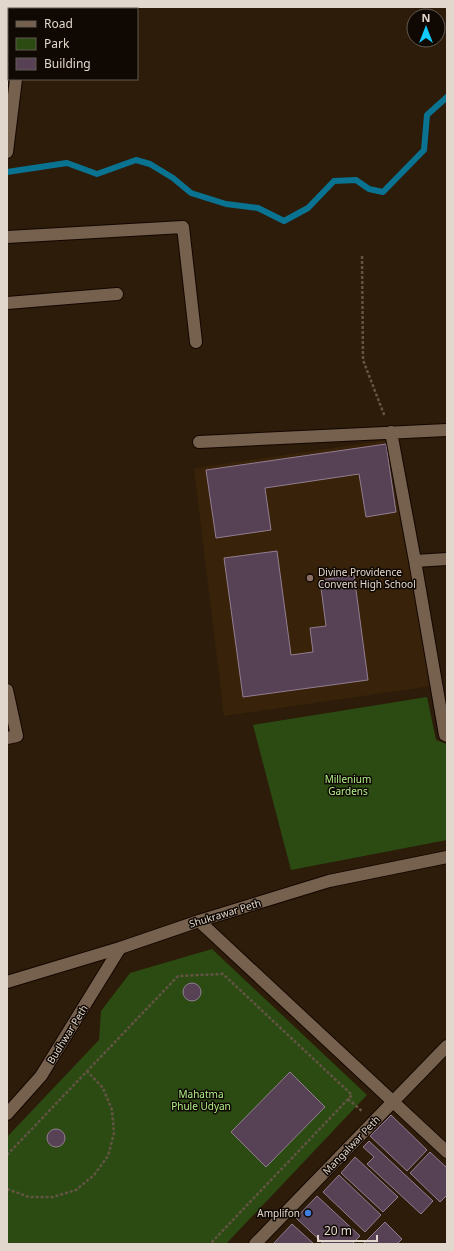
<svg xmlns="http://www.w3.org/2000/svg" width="454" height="1251" font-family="'Noto Sans',sans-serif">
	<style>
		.built { fill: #38230a }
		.green { fill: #2b4b13 }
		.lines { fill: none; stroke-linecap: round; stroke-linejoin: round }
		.stream { stroke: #0b7392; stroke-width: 6 }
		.building { fill: #564254; stroke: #937d91 }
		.street-casing { stroke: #140600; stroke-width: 14 }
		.secondary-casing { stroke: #140600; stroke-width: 14 }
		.path { stroke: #635444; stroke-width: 2.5; stroke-dasharray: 3 2; stroke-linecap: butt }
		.street { stroke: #75614d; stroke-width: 12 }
		.secondary { stroke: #75614d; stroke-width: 12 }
		.education-dot { fill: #8d6e63; stroke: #0f0803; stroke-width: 1.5 }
		.shop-dot { fill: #3f7fe0; stroke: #0f0803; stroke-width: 1.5 }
		.labels { text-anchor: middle; stroke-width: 3; stroke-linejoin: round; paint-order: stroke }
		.poi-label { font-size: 10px; fill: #e2d7cc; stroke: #0f0803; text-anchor: start }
		.park-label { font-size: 10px; fill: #afef86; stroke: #0f0803 }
		.street-label { font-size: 10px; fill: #e2d7cc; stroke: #0f0803 }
	</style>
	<rect width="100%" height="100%" fill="#2c1c09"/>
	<path class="built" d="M389 440 431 686 224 716 194 469 202 467Z"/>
	<path class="green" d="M427 697 436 740 447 744V840L291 870 253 725Z
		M212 949 367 1095 226 1244H7V1137L99 1040 101 1011 130 973Z"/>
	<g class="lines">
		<path class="stream" d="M7 172 67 163 97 174 136 160 150 164 173 178 191 193 226 204 258 208 284 221 308 208 334 181 356 180 369 189 383 192 424 150 427 115 447 97"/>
	</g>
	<path class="building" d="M386 444 396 512 366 517 359 474 265 488 271 530 216 538 206 470Z
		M277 551 291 655 313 652 310 628 326 626 320 580 354 575 368 680 243 697 224 558Z
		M183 992a9 9 0 1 1 18 0a9 9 0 1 1-18 0Z
		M290 1072 325 1107 266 1167 231 1132Z
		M391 1115 427 1150 407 1171 370 1136Z
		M47 1138a9 9 0 1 1 18 0a9 9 0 1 1-18 0Z
		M369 1141 433 1201 421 1214 367 1164 374 1157 363 1147Z
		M430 1152 447 1168V1195L440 1202 410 1173Z
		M355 1157 398 1197 383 1212 341 1173Z
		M339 1175 381 1215 365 1232 323 1192Z
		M317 1196 360 1236 352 1244H324L296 1218Z
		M385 1222 402 1239 397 1244H363Z
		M292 1224 314 1244H273Z"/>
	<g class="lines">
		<defs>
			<path id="street" d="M97 9 98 7
				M7 152 16 79
				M7 237 183 227 196 342
				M7 303 117 294
				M391 432 415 561 445 735 447 736
				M199 442 447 430
				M415 561 447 559
				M7 690 17 736 7 738
				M199 921 447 1152
				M7 1114 41 1076 120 948
				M255 1244 447 1046"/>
			<path id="secondary" d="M7 982 120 948 199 921 329 881 447 857"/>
		</defs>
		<use href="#street" class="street-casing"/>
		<use href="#secondary" class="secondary-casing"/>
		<path class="path" d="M362 256 363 360 385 417
			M348 1099 363 1112
			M7 1155 178 976 223 974 352 1095 210 1244
			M7 1189 29 1197H53L76 1190 94 1175 108 1156 114 1133 112 1110 103 1088 87 1071"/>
		<use href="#street" class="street"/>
		<use href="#secondary" class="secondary"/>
	</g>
	<circle class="education-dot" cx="310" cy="578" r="4"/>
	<circle class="shop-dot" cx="308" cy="1213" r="4"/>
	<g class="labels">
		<g class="poi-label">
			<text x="318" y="576">Divine Providence<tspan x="318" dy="12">Convent High School</tspan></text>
			<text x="300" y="1217" text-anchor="end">Amplifon</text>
		</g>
		<g class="park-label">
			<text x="348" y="783">Millenium<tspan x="348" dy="12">Gardens</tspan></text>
			<text x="201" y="1098">Mahatma<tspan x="201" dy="12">Phule Udyan</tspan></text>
		</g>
		<g class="street-label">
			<text transform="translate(225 913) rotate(-17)" y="4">Shukrawar Peth</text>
			<text transform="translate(67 1034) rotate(-58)" y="4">Budhwar Peth</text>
			<text transform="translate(351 1145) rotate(-46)" y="4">Mangalwar Peth</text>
		</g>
	</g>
	<rect width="454" height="1251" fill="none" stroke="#e2d7cc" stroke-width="16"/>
	<rect x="8" y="8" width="130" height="72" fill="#0f0803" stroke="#635b53"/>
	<rect x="16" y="21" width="20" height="6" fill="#75614d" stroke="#635b53"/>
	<text x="44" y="28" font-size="12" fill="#e2d7cc">Road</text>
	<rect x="16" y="38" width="20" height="12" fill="#2b4b13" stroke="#635b53"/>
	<text x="44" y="48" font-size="12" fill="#e2d7cc">Park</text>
	<rect x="16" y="58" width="20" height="12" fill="#564254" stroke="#635b53"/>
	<text x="44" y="68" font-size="12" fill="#e2d7cc">Building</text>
	<g transform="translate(426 28)"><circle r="19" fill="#0f0803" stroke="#635b53"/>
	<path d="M0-3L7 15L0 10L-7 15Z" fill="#12cafb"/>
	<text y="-6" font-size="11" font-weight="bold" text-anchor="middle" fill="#e2d7cc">N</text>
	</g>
	<path d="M318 1235v6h59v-6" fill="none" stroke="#e2d7cc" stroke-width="2"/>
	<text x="324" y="1235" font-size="12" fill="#e2d7cc" stroke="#0f0803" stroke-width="3" paint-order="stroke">20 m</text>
</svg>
